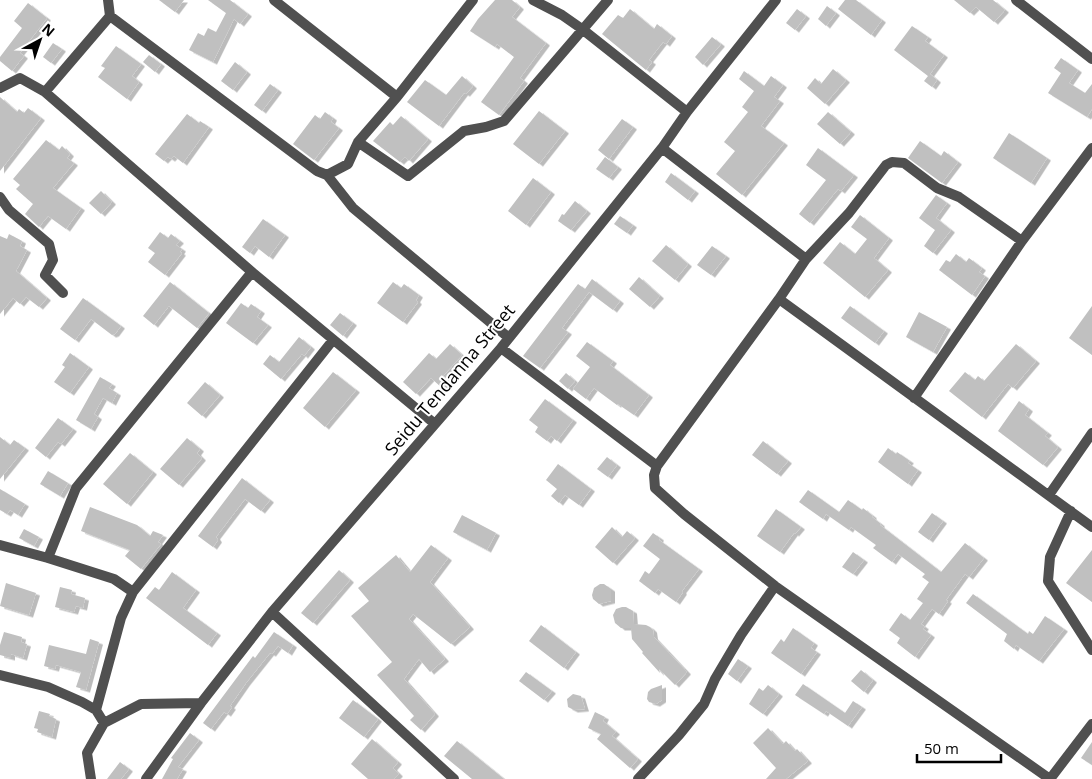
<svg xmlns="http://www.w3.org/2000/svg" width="1092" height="779" font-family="'Open Sans',sans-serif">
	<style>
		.building { fill: #c0c0c0; filter: url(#shadow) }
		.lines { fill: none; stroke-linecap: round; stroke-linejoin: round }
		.street { stroke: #505050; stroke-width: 10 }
		.labels { text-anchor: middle; stroke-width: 4; stroke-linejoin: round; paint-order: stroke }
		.street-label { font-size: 18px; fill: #000; stroke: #fff }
	</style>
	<defs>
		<filter id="shadow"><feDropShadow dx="4" dy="2.5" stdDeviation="0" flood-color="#0004"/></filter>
	</defs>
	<rect width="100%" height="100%" fill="#fff"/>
	<path class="building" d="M159 0H184L175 12Z
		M208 0H230L248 14 240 24 234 19 213 62 189 50 198 33 204 36 208 28 216 32 226 13Z
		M495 0H512L520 7 512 17 546 43 520 78 524 81 499 115 481 102 514 57 497 44 495 47 470 31 478 19Z
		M845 0H856L882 20 871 35 838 9Z
		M954 0H993L1005 10 994 22 976 7 970 13Z
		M28 3 47 18 20 53 24 56 12 71 0 61V57L22 28 14 21Z
		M827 6 836 13 826 26 818 19Z
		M630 9 654 29 657 24 672 36 666 44 663 42 649 60 652 62 646 70 602 34 618 15 623 18Z
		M797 9 806 16 795 30 786 23Z
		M912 26 928 37 925 41 944 55 930 74 937 80 932 87 924 81 928 76 894 50Z
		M712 37 721 44 703 65 695 57Z
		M53 43 62 49 51 63 43 57Z
		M116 46 141 64 132 76 139 82 127 99 98 77 105 68 101 66Z
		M149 55 161 64 155 72 143 62Z
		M1061 58 1078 70 1069 83 1085 93 1092 84V109L1087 117 1048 93 1061 73 1054 68Z
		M235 62 247 72 233 90 221 81Z
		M833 69 846 80 825 104 807 88 815 78 821 84Z
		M744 71 764 86 771 76 783 85 774 97 780 101 761 126 784 143 742 195 716 174 735 151 724 142 748 112 742 107 754 91 739 79Z
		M462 76 473 86 466 94 464 93 439 126 407 102 425 80 446 95Z
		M270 84 278 90 262 111 254 105Z
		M0 97 17 112 19 109 24 113 28 108 41 118 0 171Z
		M539 111 565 131 539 164 513 144Z
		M325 112 333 118 331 122 339 128 314 160 293 144 315 115 320 119Z
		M828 112 851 132 840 144 817 124Z
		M187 114 199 123 200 121 209 127 183 163 174 156 171 159 168 157 164 161 155 154Z
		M401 116 428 139 409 161 405 157 400 162 373 141 390 122 393 125Z
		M622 119 633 127 609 159 598 150Z
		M1009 133 1047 158 1031 183 993 158Z
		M46 140 59 150 62 146 70 154 67 158 74 163 53 188 81 208 66 229 48 216 39 227 25 214 33 204 16 189 20 185 13 179Z
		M920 141 941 156 944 151 958 162 942 183 908 158Z
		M818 148 854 175 841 191 838 189 810 223 799 214 826 180 806 165Z
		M605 157 618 167 609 178 596 169Z
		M671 173 695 191 688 200 665 182Z
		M533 178 551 192 526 225 508 211Z
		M101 191 112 202 101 214 89 203Z
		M936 195 947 203 936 218 951 230 933 253 924 246 935 230 919 218Z
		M575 201 587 211 571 230 558 221 562 214 564 215Z
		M860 215 889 238 874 258 888 270 865 297 823 263 840 242 855 254 867 239 851 227Z
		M620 216 633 225 627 233 614 224Z
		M263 219 285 235 269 257 255 246 250 253 242 247Z
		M160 232 168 238 171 234 180 241 176 245 182 249 180 252 182 253 165 275 148 262 155 253 148 248Z
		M9 234 22 241 20 246 27 250 16 271 47 298 39 307 26 297 20 304 13 298 0 314V236L7 239Z
		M666 245 688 264 675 280 652 261Z
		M712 246 726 256 711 275 697 265Z
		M956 254 966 262 969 258 982 268 979 272 985 276 972 295 939 270 946 260 950 262Z
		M639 277 660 296 650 307 629 289Z
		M592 279 620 301 613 310 589 292 562 328 568 332 540 368 523 356 578 284 585 289Z
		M170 282 209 313 197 328 169 306 154 325 143 316Z
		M393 282 401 288 404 284 419 295 416 300 418 302 403 322 377 303Z
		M83 298 121 326 115 334 112 335 91 319 75 340 60 329Z
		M241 303 248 308 251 304 261 311 257 317 268 325 253 343 226 323Z
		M850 306 884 331 875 343 841 318Z
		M1092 306V355L1069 338Z
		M919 312 947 327 933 352 906 337Z
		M340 313 353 323 343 336 330 325Z
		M299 337 311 347 304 356 302 354 281 379 263 364 270 355 279 362Z
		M587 342 613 361 610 365 649 395 634 415 618 404 617 405 594 388 586 399 573 389 590 367 576 356Z
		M450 344 462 355 443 376 449 381 442 388 431 378 416 394 403 382 429 353 436 359Z
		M1016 344 1036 361 1013 388 1008 384 982 417 949 391 965 372 975 380 978 376 984 381Z
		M70 353 89 367 70 393 54 382 65 367 62 365Z
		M333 372 356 390 325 427 303 408Z
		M566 373 575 381 568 389 559 381Z
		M100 377 112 384 109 388 117 393 112 403 103 398 94 414 98 417 91 429 76 420Z
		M205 382 220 395 202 416 187 403Z
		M545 399 573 420 557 441 551 436 547 441 535 432 538 427 529 420Z
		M1019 401 1029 409 1025 415 1048 433 1045 436 1058 447 1043 465 998 431Z
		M58 418 73 429 61 444 58 442 46 457 35 448Z
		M0 437 10 445 14 440 25 448 0 479Z
		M187 438 200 449 197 453 202 458 179 485 160 469Z
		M763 441 788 461 777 474 752 455Z
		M888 448 896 454 897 452 910 461 908 463 918 470 908 484 878 462Z
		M130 453 153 472 127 504 103 484Z
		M607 457 617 465 608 477 597 469Z
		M558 464 591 489 579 505 565 495 559 503 551 496 557 489 546 480Z
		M48 471 68 483 60 496 40 484Z
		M242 478 270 500 261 511 245 499 216 537 218 540 213 547 198 536Z
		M0 489 25 504 18 515 10 510 7 514 0 510Z
		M808 490 839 512 848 500 862 510 863 508 873 516 872 517 881 524 880 525 941 572 965 543 984 558 969 577 965 574 946 600 948 601 939 614 932 609 921 624 925 627 923 629 931 635 915 657 897 643 900 638 889 630 901 613 910 620 923 603 917 599 929 582 922 577 925 574 898 554 892 562 873 548 876 545 851 527 849 530 826 514 823 519 799 502Z
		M90 507 137 525 150 536 153 531 163 535 158 542 161 544 141 569 125 556 130 550 81 531Z
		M776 509 801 527 795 534 794 533 780 552 757 536Z
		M932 513 943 521 929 540 918 532Z
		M462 515 496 533 487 550 453 532Z
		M612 527 622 537 627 531 635 538 613 563 595 547Z
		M24 529 39 537 34 546 19 538Z
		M653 533 660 538 659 540 699 569 682 591 683 592 676 602 658 589 655 593 639 581 645 571 649 574 660 559 643 546Z
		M431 545 448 558 430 582 470 627 451 644 413 614 409 619 445 659 430 672 419 659 404 679 435 714 421 730 410 720 414 716 377 675 392 662 351 616 369 601 358 588 396 555 410 572Z
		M1092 550V602L1066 583Z
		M853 552 864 560 853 574 842 567Z
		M339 570 350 580 313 623 301 613Z
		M172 572 196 590 183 608 217 633 208 645 146 598 155 587 159 590Z
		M6 583 36 593 29 615 0 606Z
		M600 584H604L611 589V601L599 604 593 599 592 595 594 588Z
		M60 587 72 590 71 594 85 598 83 608 76 606 74 612 55 607Z
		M973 594 1028 634 1029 631 1033 634 1045 616 1064 629 1039 661 1016 645 1014 649 1004 641 1007 634 966 603Z
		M622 607H626L633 611 634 624 646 625 650 627 653 630 654 637 687 672 675 685 659 669 660 673 642 653 643 652 632 639 631 628H621L615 623 613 615 616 609Z
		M541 625 576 652 564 668 529 641Z
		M793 628 814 643 811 648 817 652 801 674 771 653 781 639 784 642Z
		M4 632 22 637 21 642 27 644 23 658 11 654V658L0 655V645Z
		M274 632 293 645 288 653 278 646 272 654 270 653 246 683 230 706 232 707 227 714 224 712 211 729 203 723 253 656 255 658Z
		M90 639 99 642 86 690 76 687 81 672 56 665 55 669 44 666 49 645 86 654Z
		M738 659 748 666 737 681 728 674Z
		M861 670 873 680 864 692 851 681Z
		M526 672 552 691 544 700 519 681Z
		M803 684 845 713 853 701 862 707 848 726 826 711 824 714 795 695Z
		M662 685V700L656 704 649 702 647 699 648 692 651 689Z
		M768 685 779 694 763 714 749 704 759 688 763 691Z
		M573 694 581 696 585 709 574 710 568 707 567 699Z
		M353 700 378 719 364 737 339 718Z
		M39 711 50 714 49 716 56 719 52 737 37 732 38 729 34 728Z
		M595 712 605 717 603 721 616 732 612 736 638 759 630 768 597 739 601 734 588 728Z
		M768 728 783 744 786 741 795 751 797 749 808 761 786 779H766L776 768 753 743Z
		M190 733 199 740 178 767 183 769 177 779H162L173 759 171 758Z
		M372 739 398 762 393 768 399 774 394 779H368L351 764Z
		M457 741 504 779H472L444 756Z
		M1092 742V765L1081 758Z
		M120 762 129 769 121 779H107Z"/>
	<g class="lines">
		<path class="street" d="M274 0 397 97
			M533 0 562 15 582 29 687 112
			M1016 0 1092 59
			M110 16 317 171 327 175 348 164 358 142 397 97 473 0
			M0 88 20 78 45 92 252 272 435 424
			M45 92 110 16 108 0
			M358 142 408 176 464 131 486 127 504 121 608 0
			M662 148 806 259
			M327 175 353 208 509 338
			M0 197 9 210 49 244 53 260 45 275 63 293
			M1022 241 959 197 937 188 904 163 892 162 886 165 849 213 806 259 779 299 657 466 654 475 655 488 684 514 775 586 1050 779
			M779 299 1092 527
			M501 348 657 466
			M914 398 1022 241 1092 148
			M1049 495 1092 433
			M1071 511 1050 557 1048 581 1092 650
			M0 545 48 558 114 579 133 592
			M48 558 76 488 252 272
			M272 612 454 779
			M0 675 48 687 82 702 96 710 104 723 87 753 91 779
			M96 710 121 618 133 592 333 340
			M104 723 141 704 201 703
			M146 779 201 703 272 612 501 348 662 148 687 112 776 0
			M638 779 679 735 704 704 715 679 741 635 775 586
			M1050 779 1092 724"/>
	</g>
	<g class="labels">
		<g class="street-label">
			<text transform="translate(450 380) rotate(-50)" y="6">Seidu Tendanna Street</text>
		</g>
	</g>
	<g transform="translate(40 40) rotate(40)" stroke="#ffffff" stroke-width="4" paint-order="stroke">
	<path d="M0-4L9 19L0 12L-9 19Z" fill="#000000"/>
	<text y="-8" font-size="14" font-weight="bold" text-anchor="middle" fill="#000000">N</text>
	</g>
	<path d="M917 754v8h84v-8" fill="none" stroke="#000000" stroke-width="2.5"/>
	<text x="924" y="754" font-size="15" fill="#000000" stroke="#ffffff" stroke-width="4" paint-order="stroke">50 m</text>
</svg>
